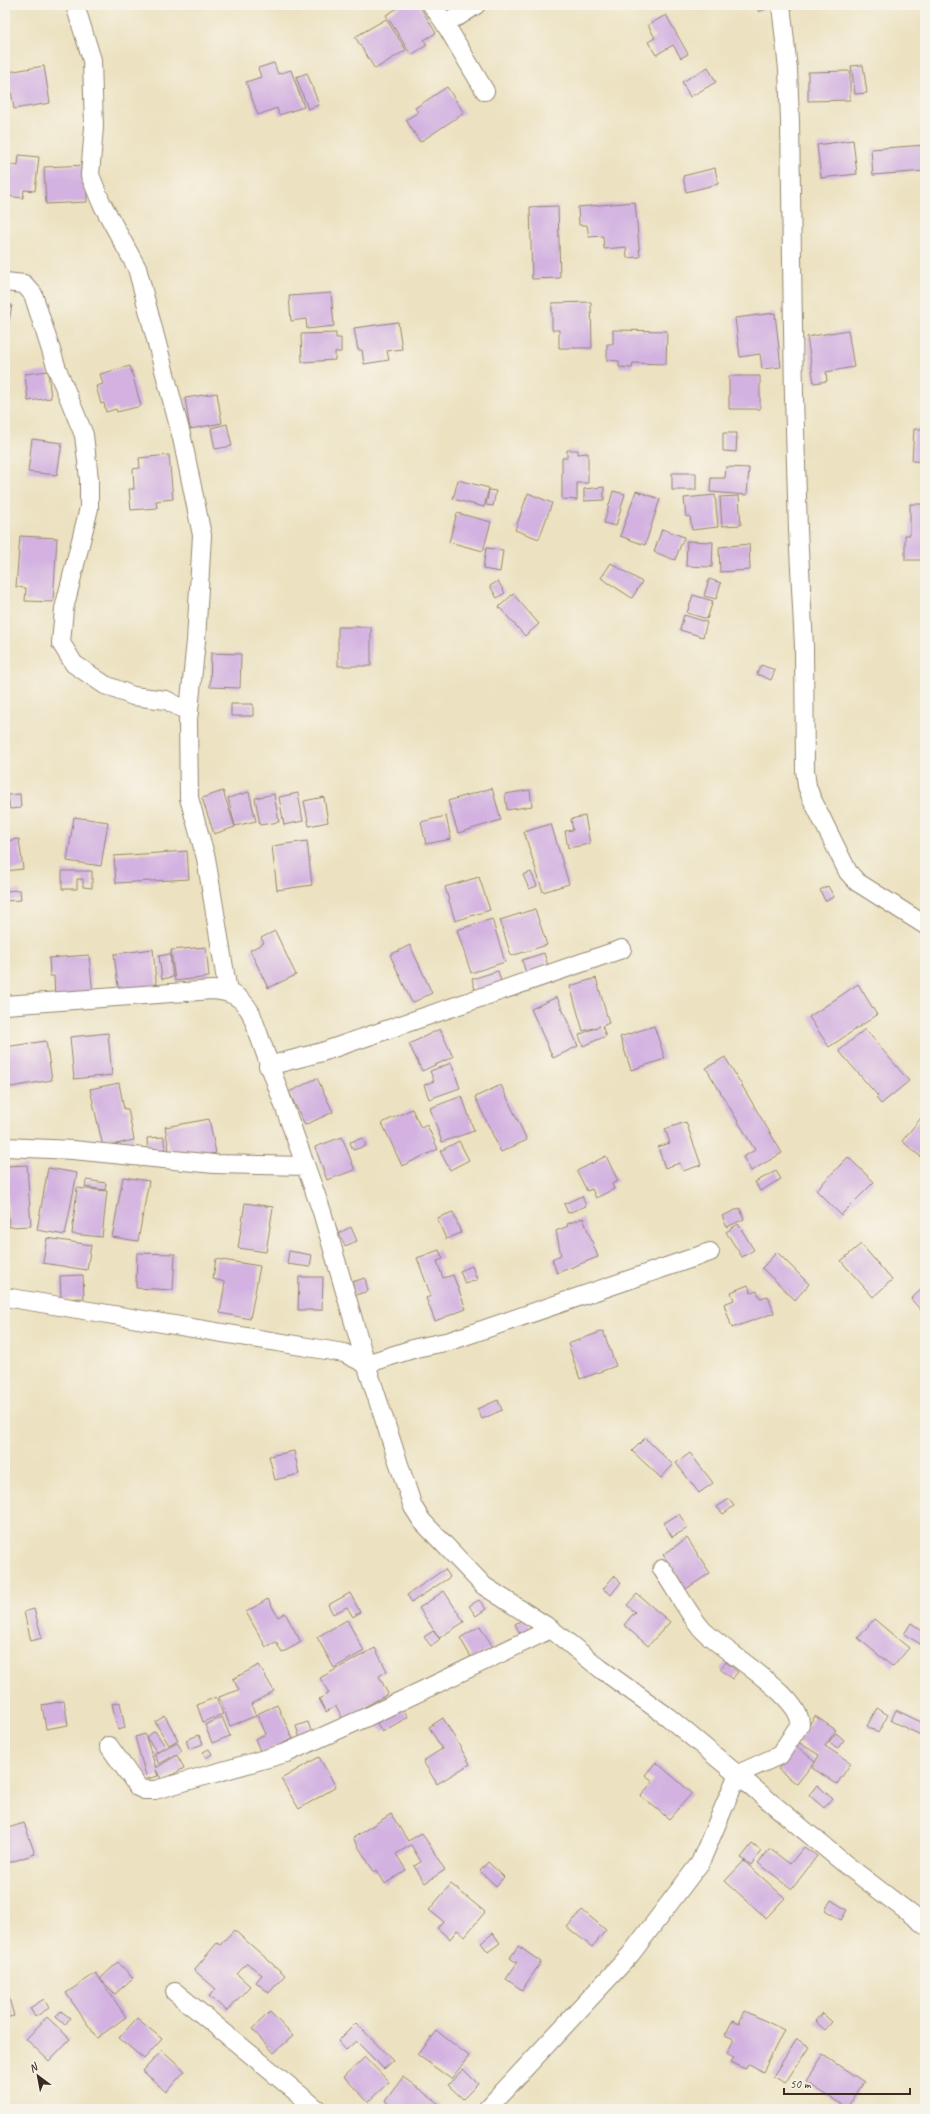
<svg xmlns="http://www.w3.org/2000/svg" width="930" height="2114" font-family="Caveat,sans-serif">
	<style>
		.building { fill: #d3b2e1 }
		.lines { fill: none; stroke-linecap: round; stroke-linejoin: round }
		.minor-casing { stroke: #948670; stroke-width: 20 }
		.minor { stroke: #fff; stroke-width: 18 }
	</style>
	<rect width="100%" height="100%" fill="#f7f3e8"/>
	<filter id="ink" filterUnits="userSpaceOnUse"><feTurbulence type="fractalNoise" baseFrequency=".025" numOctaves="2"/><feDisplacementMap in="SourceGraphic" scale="8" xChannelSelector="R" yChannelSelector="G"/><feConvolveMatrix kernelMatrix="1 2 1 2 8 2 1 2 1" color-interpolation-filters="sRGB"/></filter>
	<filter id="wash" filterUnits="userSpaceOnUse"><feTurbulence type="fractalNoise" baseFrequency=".012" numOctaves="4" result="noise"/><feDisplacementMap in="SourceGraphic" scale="16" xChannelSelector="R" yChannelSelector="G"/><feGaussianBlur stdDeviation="0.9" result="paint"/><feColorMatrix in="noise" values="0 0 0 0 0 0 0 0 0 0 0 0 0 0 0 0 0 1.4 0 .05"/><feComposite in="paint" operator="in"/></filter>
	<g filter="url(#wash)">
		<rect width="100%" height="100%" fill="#ece2c1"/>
		<g id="blocks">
			<path class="building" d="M403 5H419L436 33 424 40 427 45 411 55 386 15Z
				M756 5H770L771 6 759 12Z
				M666 15 688 54 681 58 673 45 656 55 648 42 655 38 648 25Z
				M386 19 406 50 375 69 355 37Z
				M274 63 278 74 291 70 304 107 279 115 277 108 258 115 246 82 261 77 258 68Z
				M863 65 867 93 855 94 851 66Z
				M44 66 50 103 14 109 8 72Z
				M708 67 716 82 690 97 682 82Z
				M850 71V100L808 101V72Z
				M307 73 319 105 308 109 296 77Z
				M447 87 464 113 420 142 406 120 418 112 415 108Z
				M853 140 857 174 821 178 817 145Z
				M925 145V171L873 175 871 149Z
				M19 155 39 157 35 191 24 190 23 198 5 196V164L18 166Z
				M86 165 87 202 46 204 44 167Z
				M715 168 718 184 686 192 683 176Z
				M635 202 640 257 627 258 626 247 604 249 603 236 589 237 587 225H579L578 207Z
				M558 206 560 278 532 279 530 207Z
				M331 293 334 326 307 329 306 319 291 321 289 296Z
				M591 302 592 348H559V330H552V303Z
				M5 304 12 305 7 332H5Z
				M775 313 781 367 762 369 760 354 740 357 735 318Z
				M398 322 402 349 387 351 389 360 364 364 362 350H358L354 328Z
				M613 330 667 331 666 364 633 363 632 368 619 367V361L607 360V344H613Z
				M848 330 854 367 826 372 827 381 814 383 807 337Z
				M336 333V338H341V352H335V360L302 362 301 334Z
				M130 366 141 406 117 412 116 409 106 412 104 403 101 404 96 386 103 384 100 374Z
				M48 371 51 398 28 401 25 374Z
				M729 376H760V409H729Z
				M217 393 222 423 190 429 185 398Z
				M227 424 232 446 215 449 211 428Z
				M914 429H925V462L912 461Z
				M723 433H737L736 452 723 451Z
				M32 439 62 443 57 475 28 472Z
				M567 450H578V454L588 453V483H577V500L562 499V458H567Z
				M169 455 173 499 156 501 157 508 131 510 129 489H134L133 469 140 468 139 458Z
				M726 467 749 468 747 495 710 492 711 478H725Z
				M672 473H696V490H672Z
				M458 480 489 488 484 507 453 499Z
				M604 487V500L584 501V489Z
				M489 490 496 491 493 506 486 505Z
				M613 491 625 494 616 526 604 523Z
				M636 491 660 499 645 545 620 536Z
				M528 493 552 503 539 539 515 530Z
				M715 495 718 527 692 530 690 516 686 517 684 498Z
				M739 496 741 525 722 526 720 497Z
				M910 504H925V560H905V535H910Z
				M457 513 491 522 483 551 449 542Z
				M662 529 684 537 675 560 654 552Z
				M20 536 57 538 53 602 25 601 26 588 16 587Z
				M687 541 713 542 712 567 686 566Z
				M749 544 750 570 720 572 719 547Z
				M486 548 503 550 500 572 483 569Z
				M611 563 642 582 632 598 601 578Z
				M709 579 721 583 716 599 704 596Z
				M498 581 505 593 497 598 490 586Z
				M513 594 539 624 525 636 499 607Z
				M693 595 713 601 707 619 687 613Z
				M684 615 707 622 703 637 680 630Z
				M338 627H371V666H338Z
				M211 653 241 654 240 688 210 687Z
				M761 665 775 670 771 680 757 674Z
				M231 704H253V716H231Z
				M492 788 501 820 458 833 448 801Z
				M530 790 532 806 507 810 505 794Z
				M223 791 235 827 214 834 202 798Z
				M249 792 256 821 235 826 228 798Z
				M298 793 303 821 284 825 279 797Z
				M20 794 21 808 10 809 8 795Z
				M274 794 279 822 260 825 255 798Z
				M324 797 328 822 309 826 304 801Z
				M446 816 451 839 426 844 421 822Z
				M585 816 590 844 568 848 565 831 573 830 571 819Z
				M74 817 108 822 101 866 67 861Z
				M551 824 569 884 543 892 524 832Z
				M19 839 23 869 5 871V841Z
				M307 841 312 885 277 890 272 846Z
				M187 851 189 879 116 883 114 856Z
				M62 871H92V888L83 887V879H77V889H62Z
				M531 872 537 886 529 889 523 875Z
				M479 877 490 910 455 921 445 887Z
				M828 886 834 897 825 901 820 890Z
				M20 890 21 900 5 901V891Z
				M535 909 547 945 511 956 500 920Z
				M492 919 505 962 471 973 457 930Z
				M275 931 296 975 268 988 250 950 264 943 261 938Z
				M410 945 432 993 412 1003 390 955Z
				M206 947 209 977 175 981 171 950Z
				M153 949 157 990 119 994 114 954Z
				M544 953 549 969 527 977 522 960Z
				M170 954 173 977 162 979 159 956Z
				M89 955 93 995 55 998 54 976H50L49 958Z
				M498 971 502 985 476 993 472 979Z
				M596 978 609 1023 602 1026 606 1036 583 1046 579 1035 600 1026 583 1031 570 986Z
				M858 984 877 1015 829 1047 809 1017Z
				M557 997 578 1046 553 1058 531 1009Z
				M654 1026 665 1059 631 1070 620 1037Z
				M440 1029 453 1057 422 1071 409 1044Z
				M865 1029 909 1081 881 1104 876 1098 878 1096 839 1051Z
				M108 1033 112 1075 74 1079 70 1037Z
				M46 1041 52 1080 5 1088V1047Z
				M725 1057 782 1153 751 1171 743 1157 755 1150 706 1068Z
				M451 1063 460 1088 429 1099 424 1085 434 1081 430 1071Z
				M317 1078 333 1112 305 1125 289 1092Z
				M119 1083 124 1109H128L134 1140 103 1147 90 1089Z
				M501 1085 527 1140 501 1152 475 1097Z
				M462 1096 474 1131 442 1142 430 1108Z
				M412 1109 421 1128 427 1125 438 1149 402 1166 382 1123Z
				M925 1113V1155L922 1158 902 1141Z
				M209 1119 216 1153 190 1158 189 1152 170 1156 165 1127Z
				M686 1122 701 1165 683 1171 680 1163 665 1168 658 1147 670 1143 665 1129Z
				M164 1137 165 1156 148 1157 147 1138Z
				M342 1137 355 1170 327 1180 315 1147Z
				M363 1138 366 1146 353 1150 350 1142Z
				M459 1141 469 1160 450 1170 440 1151Z
				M606 1156 618 1181 612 1184 614 1189 596 1198 592 1189 587 1191 577 1171Z
				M848 1157 874 1182 841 1215 816 1190Z
				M27 1165 31 1226 9 1227 6 1166Z
				M48 1168 77 1173 65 1235 37 1230Z
				M776 1171 781 1179 760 1191 755 1182Z
				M123 1177 149 1181 138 1241 112 1237Z
				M86 1180 106 1183 105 1190 85 1187Z
				M77 1188 107 1191 102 1237 72 1234Z
				M582 1196 586 1206 568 1213 564 1204Z
				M245 1203 273 1207 266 1252 238 1248Z
				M740 1208 744 1219 727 1227 722 1216Z
				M453 1212 461 1233 446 1239 437 1218Z
				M583 1218 598 1257 557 1273 552 1259 561 1255 556 1231 568 1226 567 1224Z
				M738 1224 754 1250 742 1257 726 1232Z
				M351 1227 357 1241 345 1246 339 1233Z
				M47 1238 91 1245 87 1270 43 1263Z
				M861 1244 892 1280 873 1297 841 1261Z
				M439 1250 443 1259 437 1261 443 1278 453 1275 466 1309 435 1321 426 1298 431 1296 417 1258Z
				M289 1251 312 1255 310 1267 287 1264Z
				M777 1252 809 1284 795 1300 762 1268Z
				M137 1253 175 1254 173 1290 136 1288Z
				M216 1259 260 1266 250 1319 220 1313 225 1282 213 1279Z
				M472 1266 477 1280 465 1284 460 1271Z
				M83 1275 84 1298 61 1299 60 1276Z
				M299 1277H323L322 1310H298Z
				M365 1278 368 1291 356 1295 352 1282Z
				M748 1285 751 1293 757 1291 760 1298 768 1296 774 1313 732 1328 724 1304 734 1300 731 1292Z
				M923 1288 925 1290 924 1314 911 1299Z
				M603 1331 616 1366 580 1379 568 1344Z
				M498 1400 502 1410 482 1419 477 1409Z
				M645 1438 673 1465 661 1478 632 1451Z
				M294 1451 299 1474 275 1480 269 1456Z
				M690 1453 713 1483 699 1493 676 1463Z
				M729 1499 734 1506 723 1514 717 1507Z
				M679 1514 688 1528 672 1537 664 1523Z
				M687 1538 710 1573 686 1589 663 1555Z
				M445 1569 450 1577 412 1602 407 1595Z
				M614 1576 621 1582 611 1595 603 1589Z
				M444 1591 464 1622 439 1638 419 1608Z
				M350 1593 360 1612 353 1617 347 1607 333 1614 328 1605Z
				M637 1594 670 1622 648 1646 624 1625 635 1612 627 1605Z
				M268 1599 278 1617 285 1613 301 1642 282 1653 276 1642 266 1647 246 1612Z
				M479 1600 486 1609 476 1616 469 1606Z
				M34 1609 42 1638 31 1641 24 1612Z
				M525 1618 532 1630 521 1636 515 1624Z
				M874 1619 909 1648 893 1667 858 1638Z
				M347 1620 364 1651 334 1668 317 1637Z
				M911 1623 925 1633V1647L904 1634Z
				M480 1626 493 1647 472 1659 460 1638Z
				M433 1631 440 1639 431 1646 424 1637Z
				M375 1648 387 1671 379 1676 388 1694 343 1719 336 1706 326 1712 319 1699 329 1693 320 1678Z
				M726 1662 738 1672 732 1679 720 1669Z
				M259 1665 274 1691 251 1704 256 1716 230 1726 219 1697 239 1690 233 1679Z
				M216 1697 223 1714 203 1722 197 1705Z
				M64 1701 68 1725 46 1729 42 1705Z
				M120 1702 125 1728 118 1730 112 1704Z
				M277 1705 293 1739 261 1753 255 1739 266 1734 257 1714Z
				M402 1708 408 1717 382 1732 377 1723Z
				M877 1708 888 1715 878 1733 867 1726Z
				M896 1710 925 1724V1737L891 1721Z
				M165 1716 178 1740 169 1745 155 1722Z
				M815 1716 836 1730 825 1746 851 1763 837 1784 812 1768 819 1755 798 1742Z
				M222 1717 230 1736 212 1743 205 1725Z
				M443 1718 470 1764 437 1784 423 1761 442 1749 429 1727Z
				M308 1722 312 1734 300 1739 296 1726Z
				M155 1731 165 1746 157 1752 146 1737Z
				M836 1733 844 1740 837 1749 829 1742Z
				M145 1734 156 1768 177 1755 184 1768 162 1781 156 1770 158 1776 147 1779 135 1737Z
				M199 1735 203 1744 189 1749 186 1740Z
				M177 1742 182 1751 159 1764 154 1754Z
				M796 1746 815 1761 797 1784 778 1769Z
				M209 1749 212 1754 206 1758 203 1752Z
				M319 1757 336 1787 299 1809 281 1779Z
				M656 1762 692 1793 669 1819 641 1796 653 1781 645 1775Z
				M817 1785 832 1798 824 1808 809 1795Z
				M391 1814 408 1841 422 1833 445 1870 425 1883 414 1866 421 1862 411 1845 396 1854 406 1870 385 1884 377 1870 374 1872 353 1838Z
				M24 1823 35 1854 5 1864V1829Z
				M752 1844 761 1851 751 1865 741 1858Z
				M804 1847 817 1856 792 1889 758 1863 770 1849 790 1864Z
				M744 1861 785 1898 766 1918 725 1881Z
				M488 1862 504 1877 496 1886 480 1871Z
				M451 1884 485 1912 465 1936 457 1930 450 1939 437 1928 443 1921 429 1910Z
				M831 1900 847 1910 841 1920 825 1910Z
				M582 1910 606 1930 592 1947 567 1927Z
				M234 1930 285 1975 269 1993 256 1982 262 1975 247 1963 237 1974 250 1986 227 2011 209 1996 216 1989 194 1970 217 1943 220 1945Z
				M493 1933 500 1943 488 1952 481 1943Z
				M518 1946 541 1962 522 1990 506 1979 517 1963 510 1958Z
				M118 1962 133 1978 115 1994 100 1979Z
				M96 1973 126 2017 97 2038 66 1993Z
				M5 1984 14 2016 5 2018Z
				M44 1999 49 2008 35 2017 30 2008Z
				M61 2011 70 2018 65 2025 56 2017Z
				M745 2011 784 2030 763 2072 748 2064 745 2069 731 2062 734 2057 727 2054 734 2039 725 2035 733 2020 739 2023Z
				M270 2012 293 2036 274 2053 252 2029Z
				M822 2013 832 2022 825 2030 815 2021Z
				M47 2017 70 2039 49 2061 26 2039Z
				M137 2018 162 2039 144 2059 119 2038Z
				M356 2023 393 2061 384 2069 356 2041 346 2050 338 2041Z
				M437 2031 469 2056 451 2079 418 2055Z
				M797 2039 809 2047 785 2083 773 2076Z
				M162 2050 185 2071 166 2092 143 2071Z
				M823 2055 864 2082 847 2108 806 2082Z
				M365 2057 389 2082 368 2102 344 2077Z
				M463 2069 478 2084 463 2099 448 2085Z
				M403 2077 439 2104 435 2109H396L385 2101Z"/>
		</g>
	</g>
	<g filter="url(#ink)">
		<use href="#blocks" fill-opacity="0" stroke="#948670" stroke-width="1"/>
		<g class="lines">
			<defs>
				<path id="minor" d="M75 5 92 60 94 127 90 175 101 202 137 268 182 438 202 535 196 641 188 720 189 798 206 858 228 992
					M432 5 444 22 485 91
					M781 5 788 69 790 122 794 396 798 530 804 646 805 770 807 786 811 797 848 872 857 882 925 925
					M444 22 459 16 476 5
					M5 282 24 284 33 294 57 369 84 435 89 479V508L64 609 61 643 74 664 105 685 133 696 166 700 189 712
					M5 1005 213 990C232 992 241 996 251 1013L322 1212 366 1364 413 1507 422 1521 484 1586 551 1629 601 1669 668 1717 845 1864 925 1925
					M268 1066 322 1052 622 949
					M5 1147 73 1150 214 1164 305 1166
					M5 1297 344 1353 366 1364 416 1348 450 1341 710 1252
					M109 1746 138 1787 144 1790H155L286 1753 369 1716 551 1629
					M175 1992 317 2109
					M487 2109 630 1955 700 1863 738 1774 780 1755 800 1724C801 1695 720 1650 701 1628 686 1610 675 1588 662 1569"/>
			</defs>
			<use href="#minor" class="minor-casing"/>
			<use href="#minor" class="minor"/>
		</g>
	</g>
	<rect width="930" height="2114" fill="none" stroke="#f7f3e8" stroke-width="20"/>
	<g transform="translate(38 2076) rotate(328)" stroke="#f7f3e8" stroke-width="3" paint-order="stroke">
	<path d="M0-3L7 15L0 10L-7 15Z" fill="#3b2a1e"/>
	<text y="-6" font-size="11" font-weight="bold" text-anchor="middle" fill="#3b2a1e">N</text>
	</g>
	<path d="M784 2088v6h126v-6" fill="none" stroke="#3b2a1e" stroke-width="2"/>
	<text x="790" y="2088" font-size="12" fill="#3b2a1e" stroke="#f7f3e8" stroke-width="3" paint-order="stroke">50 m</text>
</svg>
